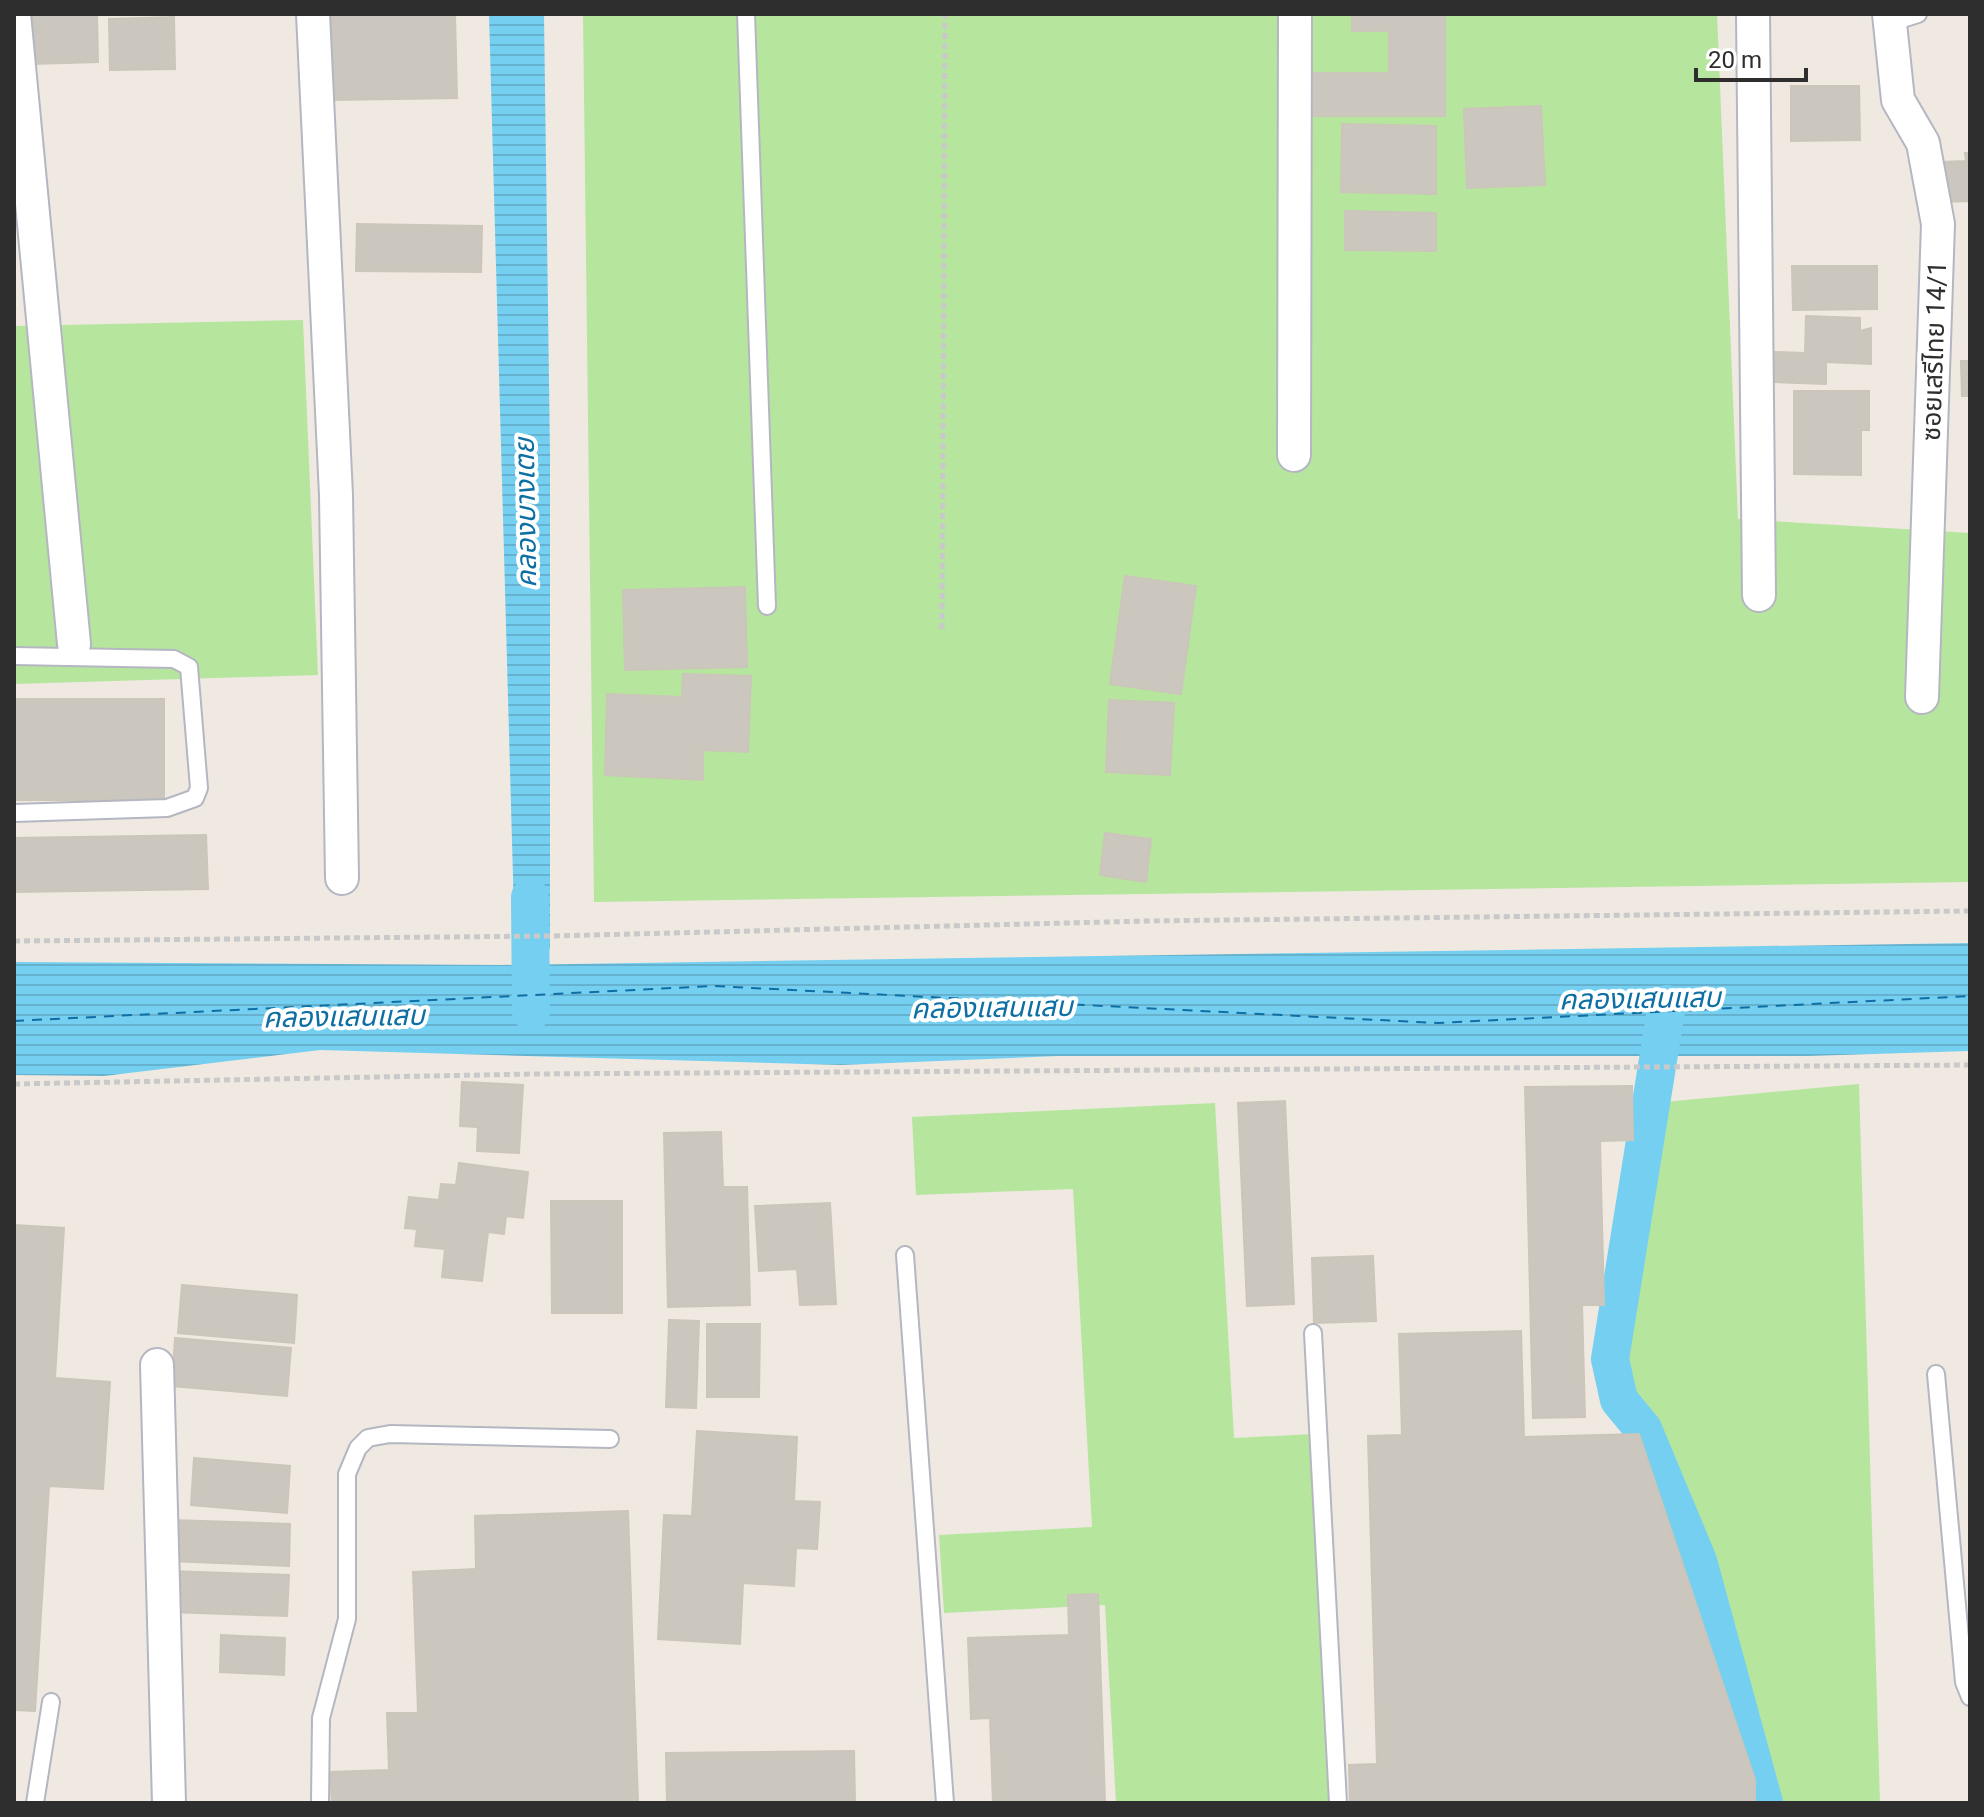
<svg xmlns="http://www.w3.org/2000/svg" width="1984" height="1817" font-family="Roboto,'Noto Sans Thai',sans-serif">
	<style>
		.grass { fill: #b6e59e }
		.water { fill: url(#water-rules) }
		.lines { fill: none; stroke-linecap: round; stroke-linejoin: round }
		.canal { stroke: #75cff0; stroke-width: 38 }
		.ferry { stroke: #0d6fa3; stroke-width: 2; stroke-dasharray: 10 8; stroke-linecap: butt }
		.building { fill: #cbc7bf; stroke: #cbc5ba; stroke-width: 2 }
		.service-casing { stroke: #b4b7c1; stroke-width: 20 }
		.minor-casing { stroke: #b4b7c1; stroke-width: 36 }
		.path { stroke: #c9c9c9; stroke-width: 5; stroke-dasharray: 6 4; stroke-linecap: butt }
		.service { stroke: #fff; stroke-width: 16 }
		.minor { stroke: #fff; stroke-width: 32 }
		.labels { text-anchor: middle; stroke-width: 8; stroke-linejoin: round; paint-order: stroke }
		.street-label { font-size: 26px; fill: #2e2e2e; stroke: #fff }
		.water-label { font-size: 28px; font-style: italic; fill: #0d6fa3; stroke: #fff }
	</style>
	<defs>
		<pattern id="water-rules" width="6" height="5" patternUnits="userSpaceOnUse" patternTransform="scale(2)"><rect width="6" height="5" fill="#75cff0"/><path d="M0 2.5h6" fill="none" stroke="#66b2ce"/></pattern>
	</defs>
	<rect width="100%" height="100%" fill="#efe9e1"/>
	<path class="grass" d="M583 14H1717L1738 519 1970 533V882L594 902Z
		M303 320 318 675 14 684V326Z
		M1859 1084 1880 1803H1777L1707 1541 1619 1372 1664 1102Z
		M1215 1103 1234 1438 1313 1434 1334 1803H1116L1105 1605 944 1613 939 1535 1092 1527 1073 1189 916 1195 912 1117Z"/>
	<path class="water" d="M489 14H544L550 454V949H515Z
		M1970 943V1051L1808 1056H1057L841 1065 320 1050 104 1076 14 1075V962L501 965Z"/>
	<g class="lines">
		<path class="canal" d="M530 897 531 1012
			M1667 1004 1610 1359 1619 1400 1643 1429 1698 1561 1764 1803"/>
		<path class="ferry" d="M14 1021 713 986 1438 1023 1970 996"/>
	</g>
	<path class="building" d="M32 14H97L98 62 33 64Z
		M331 14H455L457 98 333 100Z
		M1352 14H1445V116H1309L1308 73H1389V31H1352Z
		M174 17 175 69 110 70 109 19Z
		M1791 86H1859L1860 140 1791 141Z
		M1541 106 1545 185 1467 188 1464 109Z
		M1342 124 1436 126V194L1341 192Z
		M1965 153H1970V201L1943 202 1941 162 1966 161Z
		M1345 211 1436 213V251L1345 250Z
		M357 224 482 226 481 272 356 271Z
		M1792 266H1877V309L1793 310Z
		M1806 316 1860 318V331L1871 328V364L1826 362V384L1774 382 1775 352 1805 353Z
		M1961 361H1970V396H1962Z
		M1794 391H1869V430H1861V475L1794 474Z
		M1125 576 1196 586 1181 694 1110 684Z
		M745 587 747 667 625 670 623 590Z
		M683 674 751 676 748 752 703 750V780L605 775 607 694 682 697Z
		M14 699H164V800H14Z
		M1109 700 1174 703 1170 775 1106 772Z
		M1105 833 1151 839 1146 882 1100 875Z
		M206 835 208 889 14 892V838Z
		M462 1082 523 1085 519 1153 477 1151 478 1127 460 1126Z
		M1632 1086 1633 1140 1600 1141 1604 1305H1582L1585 1417 1533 1418 1525 1087Z
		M1285 1101 1294 1304 1247 1306 1238 1103Z
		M721 1132 723 1187H747L750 1305 668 1307 664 1133Z
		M459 1163 528 1172 523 1218 506 1216 504 1234 488 1232 482 1281 442 1277 445 1249 415 1246 417 1229 405 1228 409 1197 439 1200 441 1184 456 1185Z
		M551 1201H622V1313H552Z
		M830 1203 836 1304 800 1305 797 1269 759 1271 755 1206Z
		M14 1225 64 1228 55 1378 110 1382 103 1489 49 1486 35 1711 14 1710Z
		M1373 1256 1376 1321 1314 1323 1312 1258Z
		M182 1285 297 1295 294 1343 178 1333Z
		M669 1320 699 1321 696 1408 666 1407Z
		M707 1324H760L759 1397H707Z
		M1521 1331 1524 1437 1639 1434 1755 1780V1803H1350L1349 1765 1377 1764 1368 1436 1402 1435 1399 1334Z
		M175 1338 291 1348 287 1396 172 1386Z
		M697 1431 797 1437 794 1501 820 1502 817 1549 796 1548 794 1586 743 1583 740 1644 658 1639 664 1515 692 1516Z
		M194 1458 290 1466 287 1513 191 1505Z
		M628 1511 638 1803H332L330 1772 389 1770 387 1713H418L413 1572 476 1569 475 1516Z
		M171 1520 290 1524 289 1566 170 1561Z
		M170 1571 289 1575 287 1616 169 1612Z
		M1098 1594 1105 1803H993L990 1718 971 1719 968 1638 1069 1635 1068 1595Z
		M221 1635 285 1638 284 1675 220 1672Z
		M854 1751 855 1803H667L666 1753Z"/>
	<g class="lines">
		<defs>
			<path id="service" d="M746 14 767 606
				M1889 23 1918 14
				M14 656 174 659 189 667 199 788 195 798 167 808 14 813
				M905 1255 945 1803
				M1313 1333 1338 1803
				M1936 1374 1964 1682 1970 1697
				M35 1803 51 1702
				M320 1803 321 1718 347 1619V1474L358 1448 368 1438 390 1434 610 1439"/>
			<path id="minor" d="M14 14 74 644
				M313 14 336 495 342 878
				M1753 14 1759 595
				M1889 14 1898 100 1923 143 1938 224 1922 697
				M1294 455 1295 14
				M157 1365 169 1803"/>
		</defs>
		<use href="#service" class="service-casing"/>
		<use href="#minor" class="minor-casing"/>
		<path class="path" d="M942 629 945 14
			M14 941 550 936 1147 921 1970 911
			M14 1084 533 1074 1970 1065"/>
		<use href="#service" class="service"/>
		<use href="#minor" class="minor"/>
	</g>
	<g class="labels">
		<g class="street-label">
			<text transform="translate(1934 351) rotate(-88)" y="9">ซอยเสรีไทย 14/1</text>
		</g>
		<g class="water-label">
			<text transform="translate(525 513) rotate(-91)" y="10">คลองบางเตย</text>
			<text transform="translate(1640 998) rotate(-1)" y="10">คลองแสนแสบ</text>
			<text transform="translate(992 1007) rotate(-1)" y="10">คลองแสนแสบ</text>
			<text transform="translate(344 1016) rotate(-1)" y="10">คลองแสนแสบ</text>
		</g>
	</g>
	<rect width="1984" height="1817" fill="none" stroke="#2e2e2e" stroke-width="32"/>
	<path d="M1696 68v12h110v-12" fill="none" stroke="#2e2e2e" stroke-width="4"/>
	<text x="1708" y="68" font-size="24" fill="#2e2e2e" stroke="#ffffff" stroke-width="6" paint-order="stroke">20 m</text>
</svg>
